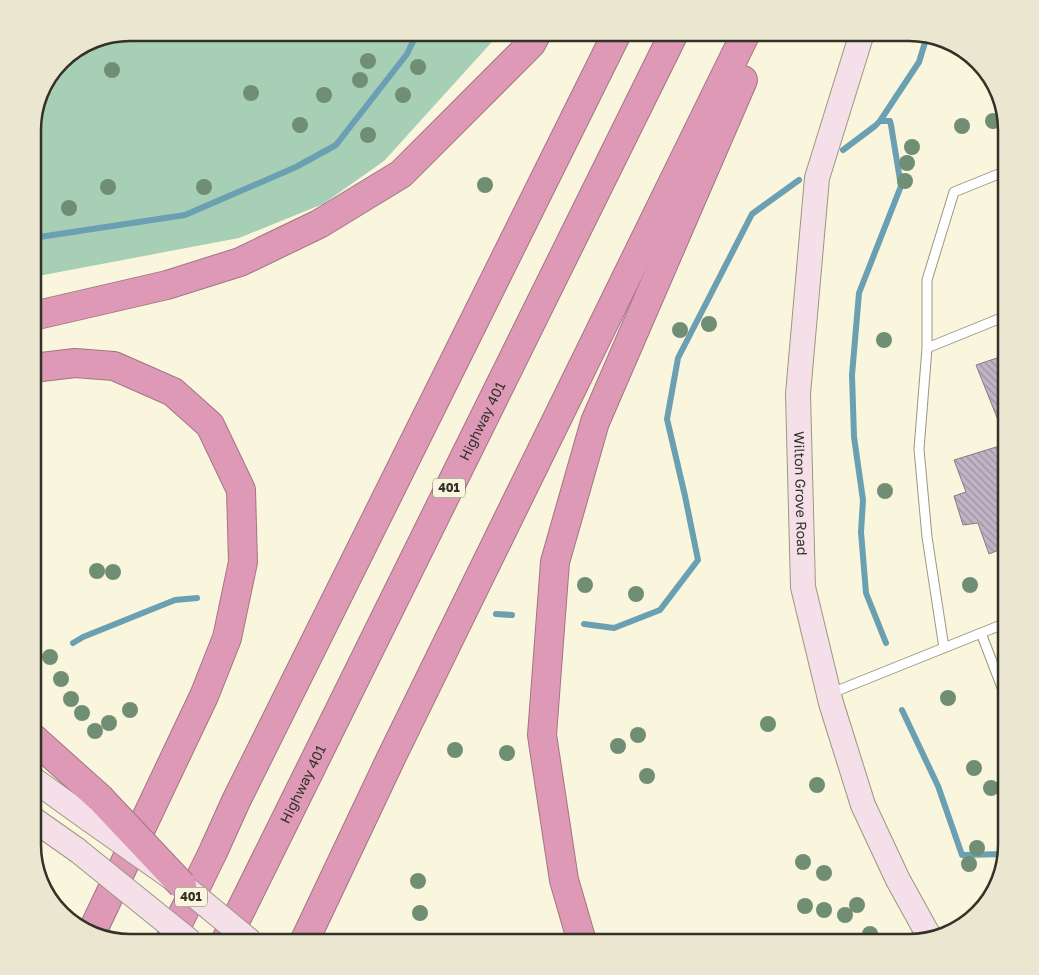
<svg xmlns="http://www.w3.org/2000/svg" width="1039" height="975" font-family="'Golos Text',sans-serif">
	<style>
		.green { fill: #a7cfb5 }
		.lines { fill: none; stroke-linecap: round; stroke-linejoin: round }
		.stream { stroke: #6b9fb2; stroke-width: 6 }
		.building { fill: url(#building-back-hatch); stroke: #87798b }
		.lane-casing { stroke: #9b9781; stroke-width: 11 }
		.secondary-casing { stroke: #9b9781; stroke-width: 26 }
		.highway-casing { stroke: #a27584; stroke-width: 30 }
		.lane { stroke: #fff; stroke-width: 9 }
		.secondary { stroke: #f5e0e9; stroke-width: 24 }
		.highway { stroke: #de99b6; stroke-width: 28 }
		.secondary-bridge-casing { stroke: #9b9781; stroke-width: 26; stroke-linecap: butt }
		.highway-bridge-casing { stroke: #a27584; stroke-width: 30; stroke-linecap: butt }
		.secondary-bridge { stroke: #f5e0e9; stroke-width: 24 }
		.highway-bridge { stroke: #de99b6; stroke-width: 28 }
		.tree { fill: #708e74 }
		.labels { text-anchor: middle; stroke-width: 4.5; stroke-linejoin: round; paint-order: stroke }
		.shield { fill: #faf6dd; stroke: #6f6d5e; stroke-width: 1 }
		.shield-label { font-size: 12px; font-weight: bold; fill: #333228 }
		.street-label { font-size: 14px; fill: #333228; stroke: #faf6dd }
		.rim { fill: none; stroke: #333228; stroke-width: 2.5 }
	</style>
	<defs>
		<pattern id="building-back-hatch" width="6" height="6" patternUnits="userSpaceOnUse" patternTransform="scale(1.25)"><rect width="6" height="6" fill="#c1b2c6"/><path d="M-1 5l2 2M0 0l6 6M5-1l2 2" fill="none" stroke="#9d91a1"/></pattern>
	</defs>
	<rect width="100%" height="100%" fill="#faf6dd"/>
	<path class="green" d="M131 33H290L303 39 306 33H500L384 161 323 204 239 238 33 277V124L42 87 66 57 93 40Z"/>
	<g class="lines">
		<path class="stream" d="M880 121H890L891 125 901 186 859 293 852 375 854 437 863 500 861 532 866 593 886 643
			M843 150 875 126 880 121 919 62 927 36
			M33 238 185 215 296 167 336 145 407 54 417 33
			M496 614 512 615
			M584 624 614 628 660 610 698 560 685 496 667 419 678 358 752 214 799 180
			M73 643 83 637 175 600 197 598
			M902 710 938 786 962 855 1005 854"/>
	</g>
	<path class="building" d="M1000 357 1006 370V440L976 365Z
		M1006 444V547L989 554 978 523 963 525 954 496 966 492 954 460Z"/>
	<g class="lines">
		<defs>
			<path id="lane" d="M927 348V280L954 192 1006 171
				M981 633 1006 698
				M944 648 927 537 919 449 927 348 1006 316
				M829 694 1006 623"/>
			<g id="secondary">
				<path id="s1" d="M862 33 817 178 798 394 803 587 831 703 863 805 898 880 929 936"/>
				<path d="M33 779 90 820"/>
				<path d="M33 819 77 850"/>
			</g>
			<g id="highway">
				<path d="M33 316 167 285 240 262 319 224 401 174 531 44 537 33"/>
				<path d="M33 368 75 363 114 366 173 392 210 425 241 490 243 562 227 638 204 696 91 934"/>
				<path d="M33 738 100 798"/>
				<path d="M169 942 213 852 236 801 617 33"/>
				<path id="s2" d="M225 942 674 33"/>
				<path d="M304 942 391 758 746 33"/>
				<path d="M582 942 564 880 542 735 555 562 595 422 743 80"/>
			</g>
		</defs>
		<use href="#lane" class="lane-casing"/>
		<use href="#secondary" class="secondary-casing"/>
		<use href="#highway" class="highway-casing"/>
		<use href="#lane" class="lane"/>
		<use href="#secondary" class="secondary"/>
		<use href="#highway" class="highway"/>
		<defs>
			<path id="secondary-bridge" d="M90 820 182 885 251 942
				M77 850 191 942"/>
			<path id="highway-bridge" d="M100 798 182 885"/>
		</defs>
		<use href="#secondary-bridge" class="secondary-bridge-casing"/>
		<use href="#highway-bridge" class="highway-bridge-casing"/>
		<use href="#secondary-bridge" class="secondary-bridge"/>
		<use href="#highway-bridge" class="highway-bridge"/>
	</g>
	<g class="tree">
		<circle cx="368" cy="61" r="8"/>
		<circle cx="418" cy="67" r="8"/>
		<circle cx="112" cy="70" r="8"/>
		<circle cx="360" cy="80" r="8"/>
		<circle cx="251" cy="93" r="8"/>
		<circle cx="324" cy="95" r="8"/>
		<circle cx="403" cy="95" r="8"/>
		<circle cx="993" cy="121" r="8"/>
		<circle cx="300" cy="125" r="8"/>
		<circle cx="962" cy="126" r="8"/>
		<circle cx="368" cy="135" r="8"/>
		<circle cx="912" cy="147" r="8"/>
		<circle cx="907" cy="163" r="8"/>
		<circle cx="905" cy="181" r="8"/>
		<circle cx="485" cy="185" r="8"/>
		<circle cx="108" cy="187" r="8"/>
		<circle cx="204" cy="187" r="8"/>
		<circle cx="69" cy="208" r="8"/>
		<circle cx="709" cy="324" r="8"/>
		<circle cx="680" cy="330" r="8"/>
		<circle cx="884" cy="340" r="8"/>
		<circle cx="885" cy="491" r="8"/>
		<circle cx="97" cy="571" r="8"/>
		<circle cx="113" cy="572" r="8"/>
		<circle cx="585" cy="585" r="8"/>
		<circle cx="970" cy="585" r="8"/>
		<circle cx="636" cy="594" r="8"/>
		<circle cx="50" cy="657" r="8"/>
		<circle cx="61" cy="679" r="8"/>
		<circle cx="948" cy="698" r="8"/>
		<circle cx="71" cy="699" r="8"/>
		<circle cx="130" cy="710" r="8"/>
		<circle cx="82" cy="713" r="8"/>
		<circle cx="109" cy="723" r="8"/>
		<circle cx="768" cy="724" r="8"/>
		<circle cx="95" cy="731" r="8"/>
		<circle cx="638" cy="735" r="8"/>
		<circle cx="618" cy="746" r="8"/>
		<circle cx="455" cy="750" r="8"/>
		<circle cx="507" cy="753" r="8"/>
		<circle cx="974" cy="768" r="8"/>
		<circle cx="647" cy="776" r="8"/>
		<circle cx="817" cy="785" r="8"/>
		<circle cx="991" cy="788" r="8"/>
		<circle cx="977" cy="848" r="8"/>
		<circle cx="803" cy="862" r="8"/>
		<circle cx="969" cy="864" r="8"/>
		<circle cx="824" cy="873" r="8"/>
		<circle cx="418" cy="881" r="8"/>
		<circle cx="857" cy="905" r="8"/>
		<circle cx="805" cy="906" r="8"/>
		<circle cx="824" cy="910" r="8"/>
		<circle cx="420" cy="913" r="8"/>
		<circle cx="845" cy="915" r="8"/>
		<circle cx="870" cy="934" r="8"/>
	</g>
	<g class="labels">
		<g class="shield">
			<rect x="433" y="478.5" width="32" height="19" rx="4"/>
			<rect x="175" y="887.5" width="32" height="19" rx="4"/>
		</g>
		<g class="shield-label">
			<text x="449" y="492">401</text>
			<text x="191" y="901">401</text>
		</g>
		<g class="street-label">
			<text dy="5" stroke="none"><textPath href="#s2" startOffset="581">Highway 401</textPath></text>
			<text dy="5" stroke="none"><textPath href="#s1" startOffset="468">Wilton Grove Road</textPath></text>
			<text dy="5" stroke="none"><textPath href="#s2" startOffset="176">Highway 401</textPath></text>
		</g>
	</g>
	<path d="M0 0H1039V975H0ZM130 41H909A89 89 0 0 1 998 130V845A89 89 0 0 1 909 934H130A89 89 0 0 1 41 845V130A89 89 0 0 1 130 41Z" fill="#eae6cf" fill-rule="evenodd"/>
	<path class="rim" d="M130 41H909A89 89 0 0 1 998 130V845A89 89 0 0 1 909 934H130A89 89 0 0 1 41 845V130A89 89 0 0 1 130 41Z"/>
</svg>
